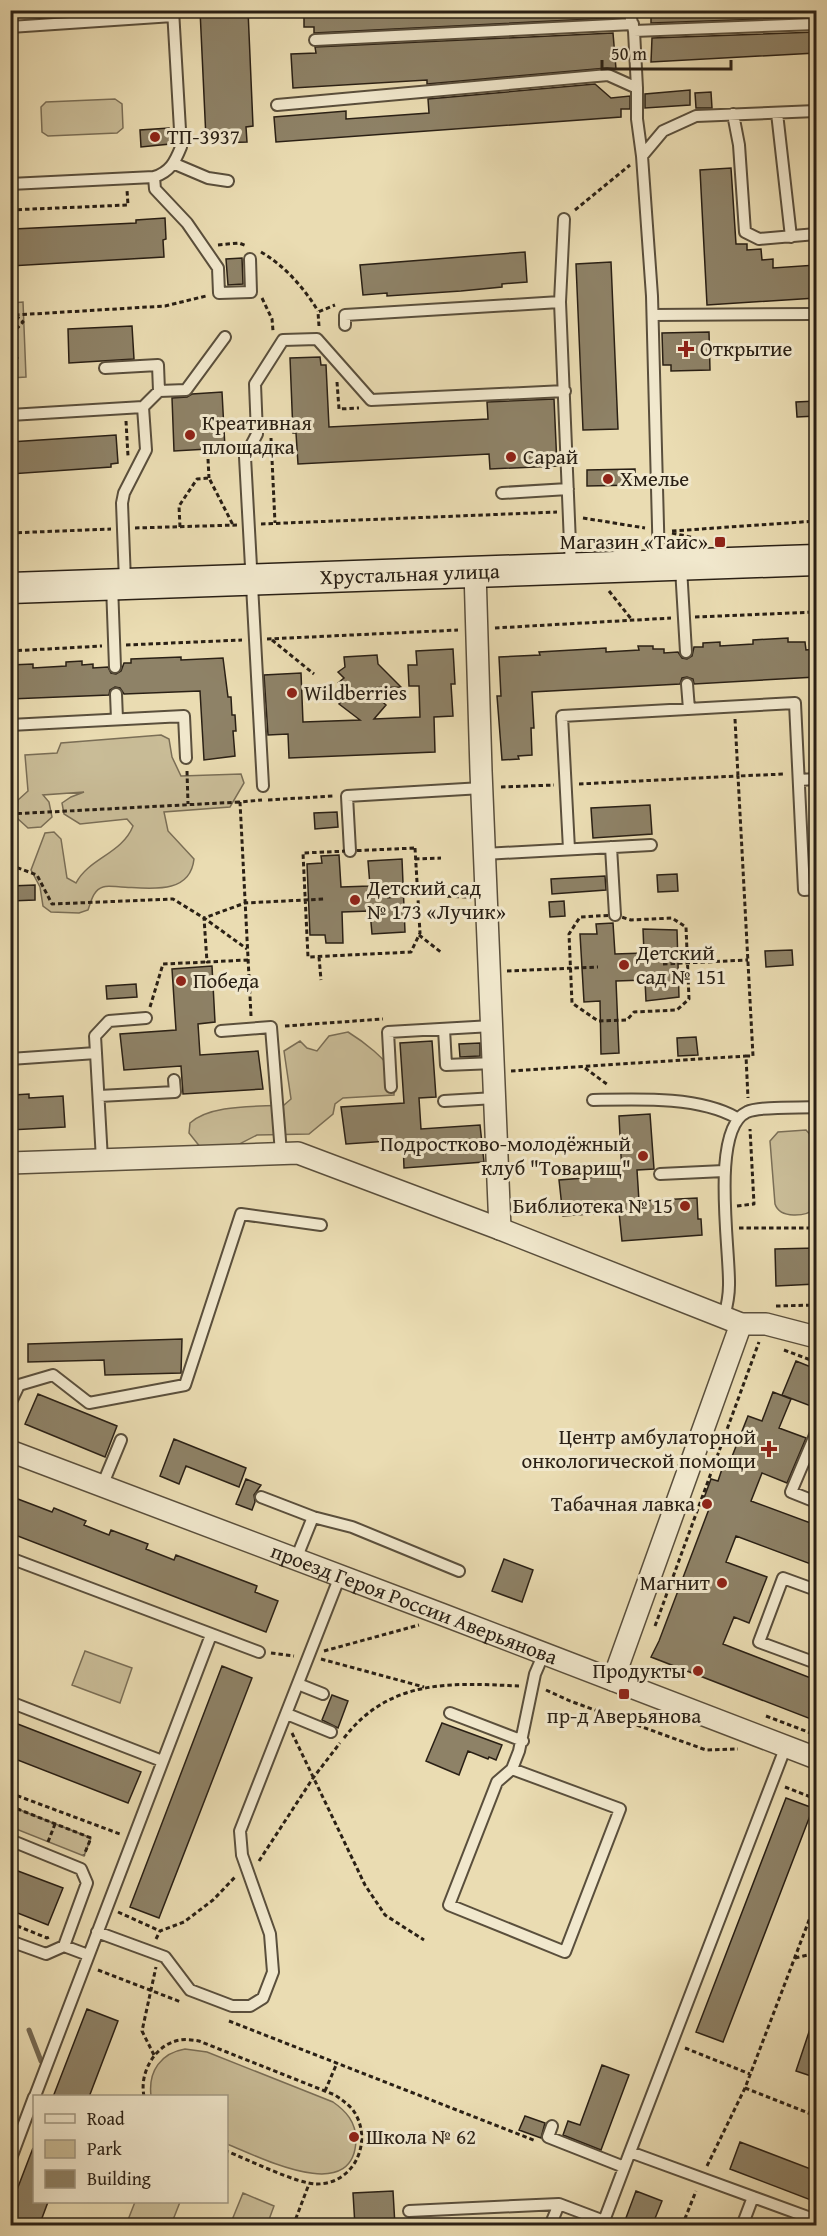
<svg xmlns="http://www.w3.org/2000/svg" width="827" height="2236" font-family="'Gentium Book Plus',serif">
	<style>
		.green { fill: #c9bc97; stroke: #7a6e56; stroke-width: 1.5 }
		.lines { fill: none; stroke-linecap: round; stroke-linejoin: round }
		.stream { stroke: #766a53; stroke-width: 5 }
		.building { fill: #8e8267; stroke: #2a2015; stroke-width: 1.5 }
		.lane-casing { stroke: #5a4f3c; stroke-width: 14 }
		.street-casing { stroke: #5a4f3c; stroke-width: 24 }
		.secondary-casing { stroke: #2a2015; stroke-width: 33 }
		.path { stroke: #2a2015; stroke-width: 3; stroke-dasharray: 4.5 3; stroke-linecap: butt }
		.lane { stroke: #f1e8cd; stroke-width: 10 }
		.street { stroke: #f1e8cd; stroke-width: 21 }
		.secondary { stroke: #f1e8cd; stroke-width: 30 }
		.poi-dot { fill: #8f2418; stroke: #f1e8cd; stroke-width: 2 }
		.labels { text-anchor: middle; stroke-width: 6; stroke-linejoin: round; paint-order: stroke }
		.poi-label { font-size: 21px; fill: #2a2015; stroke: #f1e8cd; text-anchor: start }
		.street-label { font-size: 21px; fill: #2a2015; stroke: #f1e8cd }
	</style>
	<rect width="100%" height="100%" fill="#eadcb2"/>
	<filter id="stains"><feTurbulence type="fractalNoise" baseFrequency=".00333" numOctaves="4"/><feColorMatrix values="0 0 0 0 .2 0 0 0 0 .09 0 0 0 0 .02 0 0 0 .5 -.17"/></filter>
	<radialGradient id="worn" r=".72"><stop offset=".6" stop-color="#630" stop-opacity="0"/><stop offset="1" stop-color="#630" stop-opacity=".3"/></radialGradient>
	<path class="green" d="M115 99 122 104 123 128 117 133 48 136 42 132 41 107 46 102Z
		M23 302 26 377 11 378V303Z
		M161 735 169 739 172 757 181 776 241 774 244 783 230 807 164 812 168 831 194 859C190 896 148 888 121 887 116 887 108 885 103 887 93 890 91 902 88 910L79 913 51 912 43 906 40 887 31 870 45 833 54 832 61 839 67 878 76 883C89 858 122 854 133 826L127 819 80 824 64 814 62 803 71 797 84 792 43 795 49 802 52 817 41 827 28 828 17 818 18 800 28 791 25 755 57 753 61 743Z
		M348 1032C361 1040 389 1060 394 1076 396 1081 394 1090 394 1095L343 1098 335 1104 333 1114 309 1134 257 1135 222 1153 201 1148 189 1133 190 1123C211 1104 256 1107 284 1105L291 1099 284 1051 300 1041 307 1048 317 1051 329 1036Z
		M806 1130 814 1139 816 1208C806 1217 780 1219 775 1204L770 1141 778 1132Z
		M85 1651 132 1668 120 1703 72 1685Z
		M10 1806 91 1838 84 1856 11 1827Z
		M185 2049 207 2052 333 2102C346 2111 356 2122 356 2140 354 2207 258 2156 227 2144L226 2096H151C148 2071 161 2053 185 2049Z
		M243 2193 274 2206 267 2225H230Z
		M135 2202H180L171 2225H126Z"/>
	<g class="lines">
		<path class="stream" d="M29 2030 41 2061"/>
	</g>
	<path class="building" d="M200 10H248L253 126 246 127 247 142 210 143 206 139Z
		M326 10H612V18L314 33V27H304V13Z
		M651 10H816V17L651 23Z
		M816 32V53L651 62 652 38Z
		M613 33 616 69 607 68 427 84V80L293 88 291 54 316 53 315 47Z
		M595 84 611 98 630 96V109H621V117L276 142 274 117 346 111V119L429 113 428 99Z
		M690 90V105L645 108V94Z
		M711 92 712 108H696L695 93Z
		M169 128 170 144 141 147 140 130Z
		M731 168 736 244H747V250L761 249 762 260 773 259V268L816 265V298L707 305 700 170Z
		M165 218 166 239 163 240 164 257 10 266V234H14V229L136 223V220Z
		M525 252 527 282 502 284V287L461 291 387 296V293L363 295 360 265Z
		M242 258 243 284 228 285 226 259Z
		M611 262 618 429 583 430 576 264Z
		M132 326 134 359 69 363 68 329Z
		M709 332 710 370 671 371V365H663L662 333Z
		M320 357 321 365H326L329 427 488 419 487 402 554 399 557 466 490 469 489 454 298 464 296 433H293L290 358Z
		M222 392 225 448 174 451 172 398 187 397 192 394Z
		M816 401V416L797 417 796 402Z
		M116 435 118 463 111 464V467L10 474V442Z
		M635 469V485L587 486V470Z
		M788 638V642H805L806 650 816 649V677L694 684 693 679 687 677 682 678 680 684 532 692 534 728H531L532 755 518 756 519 759 502 760 497 696H501L499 657 540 655 539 652 573 650 606 648V652L639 650 638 646H653V649H664V653L678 652 682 658 687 659 692 656 694 647H703V643L720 642V646L753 644V640Z
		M453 649 455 684H451L453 716 434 717 435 752 289 758 288 734 268 735 264 675 301 673 303 722 360 720 339 704 344 699 339 694 344 689 338 683 344 678 338 672 345 667 344 657 377 655 378 664 401 687 367 688 386 705 374 719 420 717 419 686H409L408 665H417L416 651Z
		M181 657V660L223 658 228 697H231L232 715H235L236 731H233L235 756 204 760 200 691 124 694 120 688 115 687 110 690 109 695 10 699V665L33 664V668L66 666V662L82 661V665L93 664V668L108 667 111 673 116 674 121 671 124 663H131V659Z
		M650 805 652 834 593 838 591 808Z
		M337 812 338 827 315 829 314 813Z
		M339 855 341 887 370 886 368 861 402 859 405 932 372 934 370 911 342 912 343 943H326L325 935H310L307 864 322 863 321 856Z
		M677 874 678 891 658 892 657 875Z
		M605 876 606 890 552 894 551 879Z
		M35 885V900L10 901V886Z
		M564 901 565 916 550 917 549 902Z
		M613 923 615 954 644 953 643 929 677 930 679 997 646 1001 645 980 616 981 619 1053 601 1054 600 1001 584 1002 580 934H597L596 924Z
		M792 950 793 965 766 967 765 951Z
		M212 966 215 1022 198 1024 200 1055 258 1051 263 1089 183 1094 181 1066 124 1070 120 1034 176 1030 172 969Z
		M136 984 137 997 107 999 106 986Z
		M696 1037 698 1055 678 1056 677 1038Z
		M432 1041 436 1097 419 1098 421 1129 480 1125 484 1162 404 1168 403 1140 346 1144 341 1107 404 1103 400 1043Z
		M480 1043V1056L460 1057 459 1044Z
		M29 1094V1098L63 1096 65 1127 10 1130V1099H13V1095Z
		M650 1114 654 1169 637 1170 639 1201 697 1198 698 1219H701L702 1235 622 1241 619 1212 563 1216 559 1180 622 1175 619 1116Z
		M816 1248V1284L776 1286 775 1249Z
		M182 1339 181 1373 105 1375 104 1360 28 1362V1344Z
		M796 1361 816 1369V1408L782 1395Z
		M773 1392 791 1399 779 1428 806 1438 787 1483 762 1473 751 1501 816 1525V1566L736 1536 726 1562 767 1577 749 1623 734 1617 723 1644 816 1680V1721L651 1657 659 1641 709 1509 701 1506 711 1479 718 1481 726 1457 731 1459 748 1416 762 1421Z
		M38 1394 117 1426 105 1457 25 1424Z
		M174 1439 246 1468 239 1487 186 1466 179 1484 160 1476Z
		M246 1479 261 1485 254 1495 255 1502 252 1510 236 1504Z
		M10 1496 52 1512 54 1508 86 1521 84 1525 109 1535 111 1530 148 1544 146 1549 174 1560 176 1555 257 1586 255 1592 278 1601 266 1632 10 1533Z
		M504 1559 533 1570 522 1602 492 1591Z
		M222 1666 252 1678 159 1918 130 1907Z
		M332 1695 348 1701 338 1728 322 1720Z
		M10 1721 141 1772 128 1803 10 1757Z
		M442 1723 502 1745 496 1760 489 1757 488 1759 468 1751 459 1775 426 1761Z
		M786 1798 813 1808 723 2042 696 2032Z
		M10 1868 63 1888 48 1925 10 1910Z
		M87 2009 118 2021 89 2097H53Z
		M814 2017 816 2018V2069L814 2077 796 2071Z
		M602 2065 629 2075 601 2150 563 2135 568 2121 580 2125Z
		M525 2116 545 2123 541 2138 519 2130Z
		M740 2142 816 2171V2202L730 2169Z
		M33 2148 34 2202H48L39 2226H10V2208Z
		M393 2191 395 2226H355L353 2193Z
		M636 2191 662 2201 652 2226H623Z"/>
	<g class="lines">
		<defs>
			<path id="lane" d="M629 10 634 31 637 88
				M10 27 173 16
				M634 31 816 24
				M315 40 633 24
				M277 105 608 75 637 88V119L642 156 652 296 659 564
				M777 113 791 237
				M733 114 739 145 745 232 759 239 816 234
				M642 156 663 131 696 116 816 111
				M175 164 208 178 228 181
				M154 177C170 172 175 162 181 147L173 10
				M10 184 154 177 155 189 187 223 218 268 219 293 251 292 250 259
				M560 302 564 219
				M653 315 810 314
				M345 325V315L560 302 571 568
				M105 368 158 365 159 391
				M10 415 143 407 159 391 186 390 225 337
				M502 493 568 489
				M681 568 686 652
				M125 581 122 503 124 493 146 450 143 407
				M112 585 115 667
				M687 684 689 709
				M116 694 117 719
				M10 725 184 716 186 758
				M799 780 816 779
				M263 786 245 457 257 434 255 384 283 340 317 339 371 400 565 391
				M611 847 615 915
				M569 849 562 716 795 703 804 890 816 889
				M350 851 347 796 482 788
				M484 854 651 845
				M444 1029 446 1065 494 1063
				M221 1031 271 1027 281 1153
				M96 1053 95 1036 109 1021 146 1018
				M10 1059 96 1053 102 1160
				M391 1087 388 1032 492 1026
				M99 1096 175 1092 174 1080
				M593 1100C637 1099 699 1096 737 1118
				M444 1101 495 1098
				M660 1174 724 1171
				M724 1317C727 1306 729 1296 729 1285 730 1249 710 1129 747 1112 759 1106 802 1108 816 1107
				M10 1404 19 1385 53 1375 89 1403 185 1385 241 1214 321 1225
				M816 1433 791 1492 816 1502
				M102 1486 121 1440
				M261 1497 313 1517 352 1527 459 1571
				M10 1558 259 1652
				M296 1559 313 1517
				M816 1590 783 1578 759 1642 816 1663
				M298 1684 323 1694
				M10 1702 162 1761
				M450 1713 523 1741
				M287 1714 331 1732
				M512 1769 620 1809 565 1952 449 1905 497 1782 512 1769 519 1751 535 1674 544 1653
				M10 1840 81 1869 87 1883 64 1946
				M97 1932 165 1957 190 1990 232 2006H250L263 1998 273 1972 270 1934 242 1855 240 1831 340 1576
				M10 1941 46 1954 64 1946 88 1955
				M35 2096 211 1635
				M552 2126 548 2137 624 2167
				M630 2152 786 1746
				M10 2161 34 2097
				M409 2211 559 2204 604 2221
				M550 2226 559 2204
				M602 2226 630 2152 816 2220
				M742 2226 753 2197"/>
			<g id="street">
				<path d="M475 571 481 771 500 1229"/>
				<path d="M10 1163 298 1153 500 1229 741 1324H766L816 1337"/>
				<path id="s1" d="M10 1451 441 1614 816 1758"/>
				<path d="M613 1680 741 1324"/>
			</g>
			<g id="secondary">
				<path id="s2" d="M10 588 816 560"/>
			</g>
		</defs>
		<use href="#lane" class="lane-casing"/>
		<use href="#street" class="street-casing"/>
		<use href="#secondary" class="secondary-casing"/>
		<path class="path" d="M10 210 128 205 127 190
			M575 210 630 165
			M218 245 239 243 247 246
			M261 252C285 266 304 288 318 311
			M262 298 272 319 273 331
			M10 311 23 322 10 336
			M15 315 165 306 206 296
			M319 326 318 312 335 305
			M10 353 17 358 10 366
			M337 382 339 409 359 408
			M126 421 128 456
			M271 438 275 523
			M208 459 209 478
			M583 518 645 528
			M261 524 557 512
			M180 527 179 506 197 479 209 478 233 525
			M135 528 237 525
			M672 531 816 521
			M10 533 111 529
			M672 533 704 540
			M609 591 632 620
			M695 617 816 612
			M495 628 671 618
			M267 639 458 630
			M272 640 314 674
			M126 645 242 640
			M10 651 102 646
			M735 719 738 776 785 774
			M187 771 188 804
			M579 784 738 776 753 1056H746L748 1098
			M501 787 554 785
			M268 800 333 796
			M10 814 240 802
			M415 848 420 933 411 952 308 957 303 853Z
			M415 859 441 858
			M10 865 37 875 52 904 173 899 204 918 247 949
			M387 897 418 895 467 897
			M615 915 631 920 672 918 686 927 689 999 677 1010 634 1012 627 1020 598 1021 572 1003 569 934 580 917Z
			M419 935 442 953
			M319 957 321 980
			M248 960 207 962 204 918 245 903 324 899
			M663 964 748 960
			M507 971 598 967
			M150 1007 163 964 207 962
			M251 1016 240 802 262 800
			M285 1026 383 1019
			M585 1068 608 1085
			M511 1071 746 1056
			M737 1206 754 1204 750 1129
			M739 1228H816
			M776 1306 816 1305
			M784 1350 816 1362
			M655 1626 759 1342
			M324 1651 419 1625
			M271 1653 294 1656
			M321 1659 424 1687
			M546 1690 570 1701 706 1750 738 1749
			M766 1716 816 1735
			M292 1733 365 1885 385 1915 424 1940
			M344 1738C390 1678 452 1683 519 1686
			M785 1787 816 1799
			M10 1793 120 1834
			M10 1806 91 1838 84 1855
			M10 1818 14 1808
			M48 1842 55 1824
			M259 1861 313 1778 340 1743
			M118 1912 160 1931
			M809 1922 816 1937
			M10 1923 47 1938 49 1937
			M156 1939 160 1931 184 1922 213 1900 236 1876
			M795 1958 816 1953
			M98 1970 181 2002
			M229 2021 536 2141
			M685 2048 750 2074
			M154 2055 142 2031 156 1967
			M745 2088 816 2116
			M325 2091 337 2063
			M144 2096C139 2073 155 2044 180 2040 186 2039 193 2040 199 2041L335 2095C342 2100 348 2104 353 2110 374 2140 355 2184 317 2184 297 2184 247 2159 226 2151
			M707 2166 745 2088 816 1902
			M293 2226 309 2184
			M682 2226 696 2191"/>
		<use href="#lane" class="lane"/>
		<use href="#street" class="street"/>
		<use href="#secondary" class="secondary"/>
	</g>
	<g class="poi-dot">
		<circle cx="155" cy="137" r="6"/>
		<path d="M683 340h6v6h6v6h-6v6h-6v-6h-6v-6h6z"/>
		<circle cx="190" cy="435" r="6"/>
		<circle cx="511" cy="457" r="6"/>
		<circle cx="608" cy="479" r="6"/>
		<rect x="714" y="536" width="12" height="12" rx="3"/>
		<circle cx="292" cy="693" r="6"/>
		<circle cx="355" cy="900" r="6"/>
		<circle cx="624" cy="965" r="6"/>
		<circle cx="181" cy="981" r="6"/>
		<circle cx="643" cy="1156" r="6"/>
		<circle cx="685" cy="1206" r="6"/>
		<path d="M766 1440h6v6h6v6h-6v6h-6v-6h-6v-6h6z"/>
		<circle cx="707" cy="1504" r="6"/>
		<circle cx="722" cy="1583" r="6"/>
		<circle cx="698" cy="1671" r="6"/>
		<rect x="618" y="1688" width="12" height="12" rx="3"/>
		<circle cx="354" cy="2137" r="6"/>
	</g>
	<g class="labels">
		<g class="poi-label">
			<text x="167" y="144">ТП-3937</text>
			<text x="700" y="356">Открытие</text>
			<text x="202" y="430">Креативная<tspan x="202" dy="24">площадка</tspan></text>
			<text x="523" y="464">Сарай</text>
			<text x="620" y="486">Хмелье</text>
			<text x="708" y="549" text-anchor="end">Магазин «Таис»</text>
			<text x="304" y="700">Wildberries</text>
			<text x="367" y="895">Детский сад<tspan x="367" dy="24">№ 173 «Лучик»</tspan></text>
			<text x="636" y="960">Детский<tspan x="636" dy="24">сад № 151</tspan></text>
			<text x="193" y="988">Победа</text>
			<text x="631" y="1151" text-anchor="end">Подростково-молодёжный<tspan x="631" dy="24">клуб "Товарищ"</tspan></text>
			<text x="673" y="1213" text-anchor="end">Библиотека № 15</text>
			<text x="756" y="1444" text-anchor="end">Центр амбулаторной<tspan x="756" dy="24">онкологической помощи</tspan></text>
			<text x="695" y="1511" text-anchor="end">Табачная лавка</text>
			<text x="710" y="1590" text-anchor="end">Магнит</text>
			<text x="686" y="1678" text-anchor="end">Продукты</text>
			<text x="624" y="1723" text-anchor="middle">пр-д Аверьянова</text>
			<text x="366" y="2144">Школа № 62</text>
		</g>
		<g class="street-label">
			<text dy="7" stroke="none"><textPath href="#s2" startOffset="400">Хрустальная улица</textPath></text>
			<text dy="7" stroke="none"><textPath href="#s1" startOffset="432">проезд Героя России Аверьянова</textPath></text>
		</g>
	</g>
	<rect width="827" height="2236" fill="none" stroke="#eadcb2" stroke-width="36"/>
	<rect x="12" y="12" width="803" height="2212" fill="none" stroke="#2a2015" stroke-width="3"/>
	<rect x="18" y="18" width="791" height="2200" fill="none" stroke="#2a2015" stroke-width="1.5"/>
	<rect x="33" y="2095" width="195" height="108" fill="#f1e8cd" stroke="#a19883" stroke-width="1.5"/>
	<rect x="45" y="2114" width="30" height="9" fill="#f1e8cd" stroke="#a19883" stroke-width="1.5"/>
	<text x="87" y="2125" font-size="18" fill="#2a2015">Road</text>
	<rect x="45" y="2140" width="30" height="18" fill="#c9bc97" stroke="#a19883" stroke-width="1.5"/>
	<text x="87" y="2155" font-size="18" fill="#2a2015">Park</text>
	<rect x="45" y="2170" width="30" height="18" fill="#8e8267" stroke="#a19883" stroke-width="1.5"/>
	<text x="87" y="2185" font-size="18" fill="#2a2015">Building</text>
	<path d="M602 60v9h129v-9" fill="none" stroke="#2a2015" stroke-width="3"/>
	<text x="611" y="60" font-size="18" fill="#2a2015" stroke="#f1e8cd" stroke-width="4.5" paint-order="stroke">50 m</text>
	<rect width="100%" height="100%" filter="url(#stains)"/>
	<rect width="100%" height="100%" fill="url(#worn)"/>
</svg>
